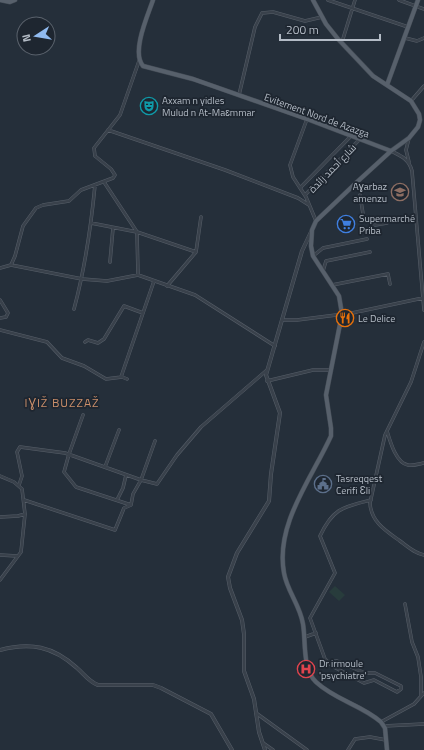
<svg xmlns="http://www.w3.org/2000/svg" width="424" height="750" font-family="'Titillium Web',Cairo,sans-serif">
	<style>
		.grass { fill: #283c3c }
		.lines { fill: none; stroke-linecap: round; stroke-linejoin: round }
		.minor-casing { stroke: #575f69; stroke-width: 3.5 }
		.tertiary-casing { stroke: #575f69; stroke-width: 4 }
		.primary-casing { stroke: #424a54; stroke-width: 5 }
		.minor { stroke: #39414b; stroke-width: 2.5 }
		.tertiary { stroke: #39414b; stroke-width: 3 }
		.primary { stroke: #57606b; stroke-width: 4 }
		.labels { text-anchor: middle; stroke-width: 3.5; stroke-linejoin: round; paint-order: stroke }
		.poi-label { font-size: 10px; fill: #b4bcc6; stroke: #1e2630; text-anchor: start }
		.street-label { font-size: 10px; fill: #b4bcc6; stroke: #1e2630 }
		.quarter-label { font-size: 12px; letter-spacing: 1px; fill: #cb8f6a; stroke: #1e2630 }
	</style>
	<rect width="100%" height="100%" fill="#252f3a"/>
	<path class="grass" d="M335 586 345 595 339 601 329 592Z"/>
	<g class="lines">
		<defs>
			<path id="minor" d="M328 0 408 27
				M399 0 424 9
				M405 38 417 41 424 38
				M342 42 355 0
				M239 95 255 27 262 13 273 12 305 21 322 17
				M411 101 424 86
				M307 119 290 165 293 177 306 197 316 221
				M108 130 225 170 298 198 309 205
				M391 151C401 156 409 159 412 171L424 310
				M409 162 406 150 409 138
				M104 182 137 232 138 275 195 295 275 346
				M300 188 351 136
				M305 195 359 140
				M360 195 364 220 375 225 387 223
				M91 223 137 232 196 252
				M313 256 323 248 367 239
				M110 262 113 228
				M11 265 82 279 107 281 138 275
				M0 268 11 265 15 256 23 226 36 208 43 205 69 201 81 190 113 178 115 175 111 169 95 156 94 148 120 115 139 61
				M323 271 326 261 370 252
				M332 285 388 274 390 284
				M167 286 196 252 201 217
				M0 300 8 313 6 317 0 318
				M74 309C85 268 91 227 95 185
				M282 320H297L352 313 423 298
				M0 330 47 342 62 358 84 366 106 379 122 377 127 379
				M85 342 88 340 98 343 104 339 124 306 143 313
				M424 342 411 382 385 435 370 503C371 522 386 531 400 541 408 547 414 553 424 555
				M121 377 154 281
				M267 381 313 370H331
				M83 415 69 454 64 472 76 487 131 505
				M387 431C390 441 396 463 408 465 413 466 419 464 424 463
				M105 467 119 430
				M0 476 14 482 22 489 25 514 21 552 0 580
				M19 485 22 476 17 452 20 447 65 453 141 480 155 441
				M24 500 115 530 124 508 131 505 133 494 141 480 157 484 177 455 201 427 267 370
				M117 500 123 488 126 475
				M0 517 18 516 25 514
				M0 555 17 556
				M405 604 412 642 418 657 421 677V696
				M305 637 316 633
				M329 662 337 661 365 673H375L401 686V689L397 692 374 680 364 683 332 666 325 659 310 618 335 573 320 536C333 508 343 507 371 500
				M256 713 307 750
				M381 722 414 704 424 693
				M384 726 424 724
				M263 743 273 750
				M348 750 355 739 370 737 386 740"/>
			<path id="tertiary" d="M0 650C30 642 53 646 77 668 84 674 89 682 98 685H153L161 688 211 714 232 750
				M265 750 259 732 254 699 244 671V634L242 620 230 588 228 577 237 553 269 501 271 474 280 413 266 375 302 251 311 232"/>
			<path id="primary" d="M0 0 10 2 15 0
				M153 0C148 15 131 52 143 66L193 79 307 119 391 151
				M313 0 326 24 338 39 373 76 411 101 419 114 420 120 418 127 409 138 391 151 357 182 316 221 312 230 311 246 313 256 339 296 342 314 326 395 331 428V436C312 478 275 524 284 573 287 591 300 605 303 624 306 641 302 669 316 682 335 700 362 705 381 722L385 728 387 750
				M387 85 418 0"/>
		</defs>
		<use href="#minor" class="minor-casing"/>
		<use href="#tertiary" class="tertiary-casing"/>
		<use href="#primary" class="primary-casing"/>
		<use href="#minor" class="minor"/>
		<use href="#tertiary" class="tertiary"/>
		<use href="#primary" class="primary"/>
	</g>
	<defs>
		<symbol id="theatre-ring" viewBox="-11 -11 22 22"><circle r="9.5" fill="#1e2630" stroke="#0f9aa8" stroke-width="1.5"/><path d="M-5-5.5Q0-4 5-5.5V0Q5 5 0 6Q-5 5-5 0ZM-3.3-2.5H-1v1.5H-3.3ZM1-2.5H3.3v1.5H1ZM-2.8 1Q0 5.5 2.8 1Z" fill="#0f9aa8"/></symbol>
		<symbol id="school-ring" viewBox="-11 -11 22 22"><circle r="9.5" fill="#1e2630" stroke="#8d6e63" stroke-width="1.5"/><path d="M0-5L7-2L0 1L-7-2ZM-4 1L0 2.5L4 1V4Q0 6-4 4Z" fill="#8d6e63"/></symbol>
		<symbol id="supermarket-ring" viewBox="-11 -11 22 22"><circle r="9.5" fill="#1e2630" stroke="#3f7fe0" stroke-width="1.5"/><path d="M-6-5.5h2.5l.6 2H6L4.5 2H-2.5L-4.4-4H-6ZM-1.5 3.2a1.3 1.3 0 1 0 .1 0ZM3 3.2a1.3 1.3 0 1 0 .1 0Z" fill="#3f7fe0"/></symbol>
		<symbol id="restaurant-ring" viewBox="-11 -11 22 22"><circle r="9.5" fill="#1e2630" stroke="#e8710a" stroke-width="1.5"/><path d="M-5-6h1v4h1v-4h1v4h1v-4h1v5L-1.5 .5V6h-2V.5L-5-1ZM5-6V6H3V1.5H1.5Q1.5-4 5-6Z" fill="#e8710a"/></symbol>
		<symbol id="civic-ring" viewBox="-11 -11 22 22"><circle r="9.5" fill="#1e2630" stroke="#5c6f8a" stroke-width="1.5"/><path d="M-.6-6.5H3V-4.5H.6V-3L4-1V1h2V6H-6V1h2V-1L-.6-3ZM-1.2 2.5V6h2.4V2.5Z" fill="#5c6f8a"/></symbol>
		<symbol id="hospital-ring" viewBox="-11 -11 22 22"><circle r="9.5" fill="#1e2630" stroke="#e0444e" stroke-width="1.5"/><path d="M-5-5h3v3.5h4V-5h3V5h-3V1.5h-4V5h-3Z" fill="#e0444e"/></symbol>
	</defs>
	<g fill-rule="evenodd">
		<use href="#theatre-ring" x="139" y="96" width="20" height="20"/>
		<use href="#school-ring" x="390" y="182" width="20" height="20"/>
		<use href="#supermarket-ring" x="336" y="214" width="20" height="20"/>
		<use href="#restaurant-ring" x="335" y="308" width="20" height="20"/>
		<use href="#civic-ring" x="313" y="474" width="20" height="20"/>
		<use href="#hospital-ring" x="296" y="659" width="20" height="20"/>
	</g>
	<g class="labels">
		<g class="poi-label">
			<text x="162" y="104">Axxam n yidles<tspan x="162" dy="12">Mulud n At-Maɛmmar</tspan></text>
			<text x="387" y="190" text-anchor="end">Aɣarbaz<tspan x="387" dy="12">amenzu</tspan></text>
			<text x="359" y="222">Supermarché<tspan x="359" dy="12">Priba</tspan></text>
			<text x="358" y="322">Le Delice</text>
			<text x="336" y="482">Tasreqqest<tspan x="336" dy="12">Cerifi Ɛli</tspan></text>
			<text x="319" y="667">Dr irmoule<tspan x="319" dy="12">'psychiatre'</tspan></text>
		</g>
		<g class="street-label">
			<text transform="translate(317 115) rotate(20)" y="4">Evitement Nord de Azazga</text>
			<text transform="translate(332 168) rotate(-46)" y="4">شارع أحمد زائدة</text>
		</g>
		<g class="quarter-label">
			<text x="62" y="407">IƔIŽ BUZZAŽ</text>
		</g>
	</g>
	<g transform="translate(36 36) rotate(258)"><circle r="19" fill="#1e2630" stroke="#5a626c"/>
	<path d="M0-3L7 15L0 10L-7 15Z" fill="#90baef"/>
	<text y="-6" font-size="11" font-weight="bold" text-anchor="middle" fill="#b4bcc6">N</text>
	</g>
	<path d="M280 34v6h100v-6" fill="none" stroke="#b4bcc6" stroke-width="2"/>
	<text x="286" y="34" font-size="12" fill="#b4bcc6" stroke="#1e2630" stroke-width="3" paint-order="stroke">200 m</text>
</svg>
